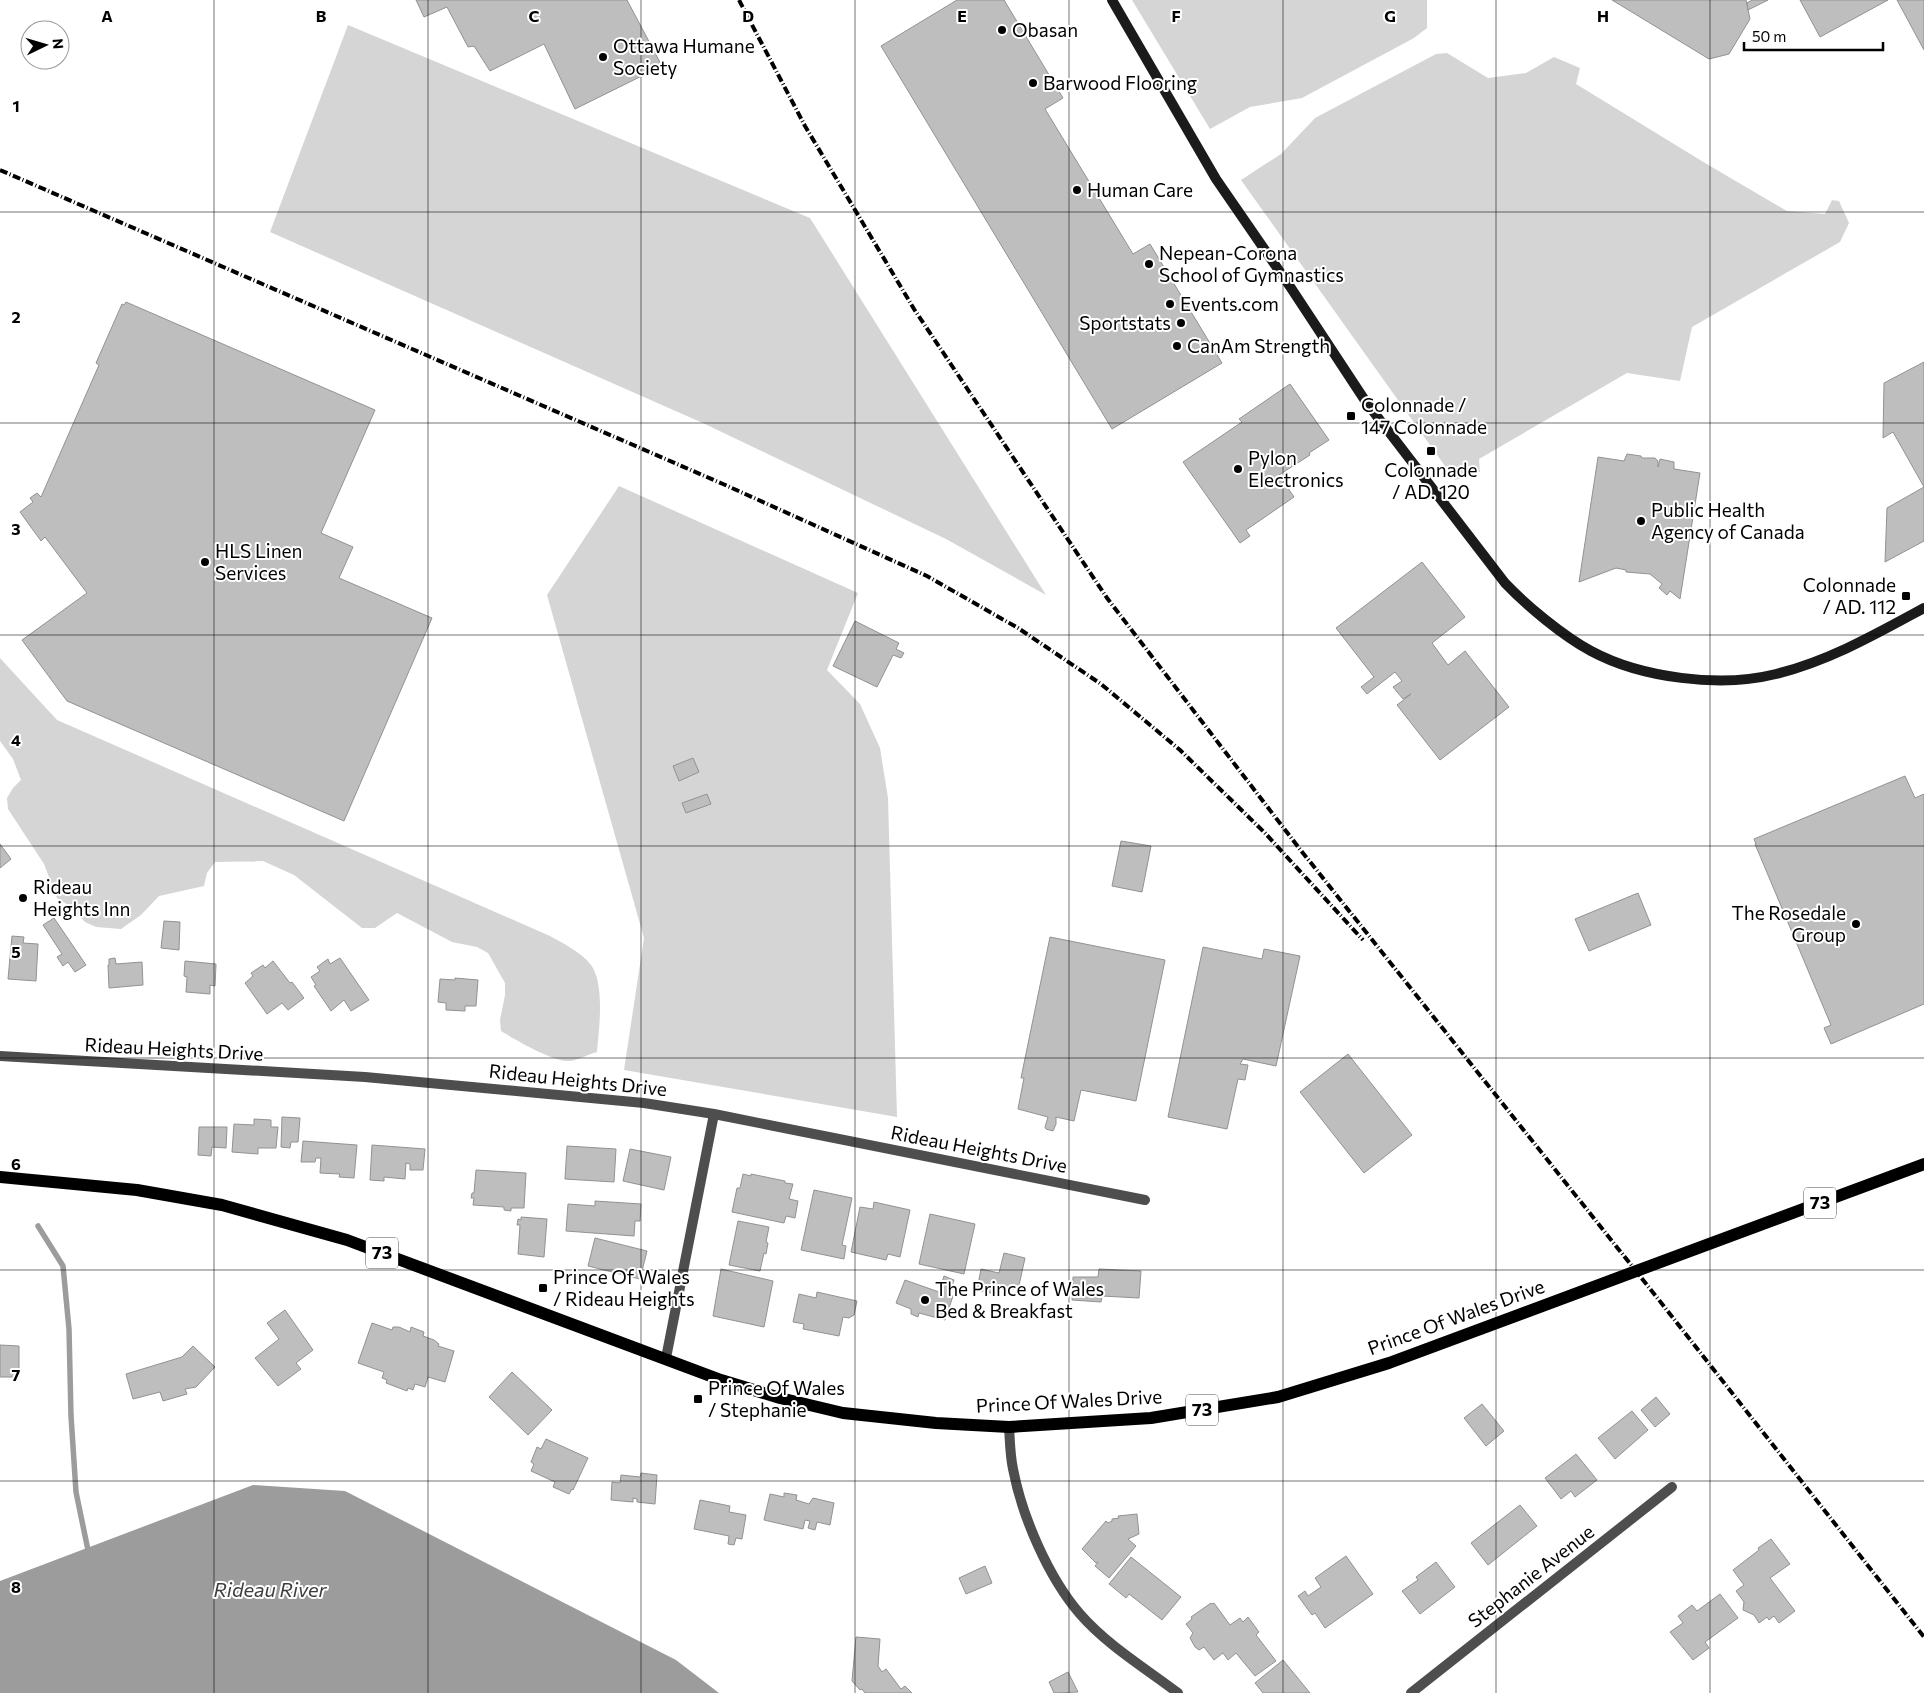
<svg xmlns="http://www.w3.org/2000/svg" width="1924" height="1693" font-family="Commissioner,sans-serif">
	<style>
		.green { fill: #d5d5d5 }
		.water { fill: #9c9c9c }
		.lines { fill: none; stroke-linecap: round; stroke-linejoin: round }
		.stream { stroke: #9c9c9c; stroke-width: 5.5 }
		.building { fill: #bebebe; stroke: #929292 }
		.street { stroke: #4e4e4e; stroke-width: 10 }
		.secondary { stroke: #1b1b1b; stroke-width: 10 }
		.primary { stroke: #000; stroke-width: 12 }
		.rail { stroke: #000; stroke-width: 4; stroke-dasharray: 8 2.5 1 2.5; stroke-linecap: butt }
		.grid { fill: none; stroke: #000; stroke-width: 1; stroke-opacity: 0.55 }
		.poi-dot { fill: #000; stroke: #fff; stroke-width: 2 }
		.labels { text-anchor: middle; stroke-width: 4; stroke-linejoin: round; paint-order: stroke }
		.shield { fill: #fff; stroke: #4c4c4c; stroke-width: 1 }
		.shield-label { font-size: 18px; font-weight: bold; fill: #000 }
		.poi-label { font-size: 19px; fill: #000; stroke: #fff; text-anchor: start }
		.street-label { font-size: 19px; fill: #000; stroke: #fff }
		.water-label { font-size: 20px; font-style: italic; fill: #3d3d3d; stroke: #fff }
		.grid-label { font-size: 16px; text-anchor: middle; font-weight: bold; fill: #000; stroke: #fff; stroke-width: 4; stroke-linejoin: round; paint-order: stroke }
	</style>
	<rect width="100%" height="100%" fill="#fff"/>
	<path class="green" d="M1132 0H1427V28L1414 38 1302 98 1250 107 1210 129Z
		M348 25 810 218 1046 595 946 539 705 424 270 232Z
		M1447 53 1488 78 1526 73 1554 57 1580 68 1576 84 1705 163 1787 211 1825 214 1832 200 1839 201 1849 223 1840 242 1692 327 1680 381 1627 373 1479 459 1480 472 1455 480 1241 180 1281 154 1315 118 1436 54Z
		M619 486 858 593 827 670 860 704 880 748 888 798 897 1117 624 1070 644 938 547 595Z
		M0 658 57 720 550 936C564 944 581 952 591 965 605 984 599 1029 597 1052 589 1054 578 1060 570 1061 553 1062 516 1040 501 1031L500 1020 505 995V983L488 953 477 947 452 942 397 913 375 928H362L294 875 263 861 215 862 207 873 204 886 159 896 141 915 121 929 96 927 85 922 68 905 57 898 44 864 8 809 7 798 13 788 21 780 13 759 0 741Z"/>
	<path class="water" d="M253 1485 345 1491 676 1660 719 1693H0V1581Z"/>
	<g class="lines">
		<path class="stream" d="M38 1226 63 1266 69 1329 71 1416 76 1492 89 1555"/>
	</g>
	<path class="building" d="M416 0H627L662 66 575 109 544 44 490 71 474 46 468 47 447 7 424 17Z
		M957 0H1004L1063 98 1045 109 1133 254 1150 244 1222 363 1112 429 881 46Z
		M1612 0H1746L1750 19 1729 54 1709 59Z
		M1752 0H1768L1748 10 1747 3Z
		M1800 0H1888L1820 37Z
		M1897 0H1924V50Z
		M126 302 375 410 321 533 353 547 339 578 432 618 344 821 67 701 22 640 87 593 45 537 41 541 20 512 33 502 30 498 37 493 41 497 99 365 96 363 122 304 124 305Z
		M1924 362V541L1885 562 1887 508 1924 487 1893 432 1883 438 1884 383Z
		M1290 384 1329 440 1309 453 1310 455 1279 475 1294 497 1246 530 1250 536 1240 543 1183 462 1242 422 1239 419Z
		M1627 454 1641 456 1642 458H1655L1658 461V467L1660 459 1674 462V469L1700 473 1680 599 1670 591 1667 595 1659 588 1662 584 1650 574 1626 572V570L1616 568 1579 582 1598 457 1624 461Z
		M1422 562 1465 617 1432 643 1448 665 1465 651 1509 707 1440 760 1397 705 1411 694 1403 699 1393 687 1402 681 1395 672 1367 694 1361 687 1374 677 1336 628Z
		M855 621 899 643 896 649 904 653 901 658 893 655 877 687 833 666Z
		M693 758 699 772 679 781 673 766Z
		M1905 776 1915 798 1924 794V1004L1831 1044 1824 1028 1831 1025 1755 844H1756L1754 839Z
		M707 794 711 804 686 813 682 803Z
		M1121 841 1151 846 1142 892 1112 886Z
		M0 844 11 859 0 868Z
		M1638 893 1651 925 1589 951 1575 919Z
		M54 918 86 965 75 972 68 962 63 966 57 957 62 954 43 925Z
		M164 921 180 922 179 950 161 948Z
		M12 936 24 937 23 943 38 944 36 981 8 979Z
		M1050 937 1165 960 1136 1101 1081 1090 1074 1121 1056 1117V1124L1053 1131 1046 1129 1045 1127 1048 1117 1018 1109 1024 1078H1021Z
		M1203 947 1262 959 1264 949 1300 956 1276 1066 1243 1059 1240 1064 1248 1065 1245 1080 1238 1079 1227 1129 1168 1117Z
		M115 958 116 964 142 962 143 985 109 988 108 965H109V959Z
		M340 958 369 1000 351 1011 344 1000 331 1011 314 986 316 985 311 977 320 971 317 967 328 959 330 964Z
		M185 961 216 964 215 986 210 985V994L186 992 187 977 184 976Z
		M273 961 290 983 292 982 304 998 288 1010 282 1003 267 1014 245 983 253 976 251 973 263 965 265 968Z
		M455 978 478 980 476 1006H465V1011L446 1010V1003L438 1002 440 979 455 980Z
		M1348 1054 1412 1135 1364 1173 1300 1092Z
		M282 1117 300 1118 298 1142H291L290 1148 281 1147Z
		M254 1119 271 1120V1127H278L276 1148H258V1154L232 1152 234 1124 254 1125Z
		M199 1127H227L226 1148 212 1147 211 1156 198 1155Z
		M303 1141 357 1145 354 1178 339 1177 340 1174 320 1173 321 1158H316L315 1162H301Z
		M372 1145 425 1149 423 1170H410V1164L406 1163 405 1179 384 1177V1181L370 1180Z
		M567 1146 616 1149 614 1182 565 1179Z
		M630 1149 671 1157 664 1190 623 1181Z
		M476 1170 526 1173 524 1208H511V1211L504 1210V1207L473 1205 474 1198H471L472 1193H474Z
		M743 1174 751 1176V1174L785 1181V1183L793 1184 789 1199 798 1201 795 1218 786 1216 784 1223 732 1212 737 1188H740Z
		M814 1190 852 1198 842 1245 846 1246 844 1259 801 1250Z
		M595 1201 641 1204 640 1221H635L634 1236 566 1231 568 1204 595 1206Z
		M874 1202 910 1210 900 1257 888 1254 886 1260 851 1252 860 1207 873 1209Z
		M930 1214 975 1224 964 1274 919 1264Z
		M521 1217 547 1219 544 1257 518 1254 520 1225H517L518 1219 521 1220Z
		M738 1221 769 1227 766 1242 768 1243 766 1254 764 1253 760 1271 729 1265Z
		M595 1238 647 1251 640 1279 588 1266Z
		M1004 1253 1025 1258 1018 1290 993 1285 991 1293 977 1290 981 1269 999 1273Z
		M721 1269 773 1281 764 1327 713 1316Z
		M1099 1269 1141 1271 1139 1298 1102 1296 1101 1302 1072 1300 1073 1277H1098Z
		M944 1276 954 1280 949 1295 953 1296 945 1320 919 1313 918 1317 911 1314V1309L896 1303 905 1280 939 1292Z
		M817 1292 857 1301 854 1315 849 1318 843 1317 839 1336 803 1329 804 1324 793 1322 799 1294 816 1298Z
		M285 1310 313 1350 296 1363 301 1369 278 1386 255 1358 279 1339 267 1323Z
		M372 1323 392 1330 393 1327H399L410 1332 411 1327 424 1332 423 1336 434 1340 439 1344 438 1346 454 1351 445 1382 428 1377 425 1387 415 1384 413 1390 408 1388 407 1391 386 1383 387 1380 382 1378 384 1372 358 1363Z
		M0 1345 19 1346V1377H0Z
		M193 1346 215 1367 196 1387 185 1389 187 1394 163 1401 160 1392 133 1399 126 1374 182 1357Z
		M512 1372 552 1410 528 1435 489 1397Z
		M1656 1397 1670 1414 1655 1427 1641 1410Z
		M1482 1404 1504 1431 1486 1446 1464 1418Z
		M1632 1411 1648 1430 1615 1459 1598 1438Z
		M546 1439 588 1458 573 1490 572 1489 569 1494 553 1487 555 1482 531 1471 534 1464 531 1462 537 1447 541 1449Z
		M1576 1454 1597 1480 1575 1497 1571 1491 1561 1499 1545 1478Z
		M641 1473 657 1475 655 1504 637 1502V1499L633 1498V1502L611 1500 612 1482 620 1483 621 1475 640 1477Z
		M784 1493 797 1495 796 1500 809 1504 813 1498 834 1503 830 1525 817 1522 815 1530 808 1528 810 1521 805 1520 803 1529 764 1520 770 1494 784 1497Z
		M700 1500 730 1506 729 1512 746 1515 742 1539 736 1538 734 1545 728 1544 729 1536 694 1529Z
		M1520 1505 1537 1526 1488 1565 1471 1543Z
		M1137 1514 1139 1534 1128 1539 1136 1546 1109 1578 1095 1566 1098 1562 1096 1563 1082 1549 1106 1521 1108 1523 1112 1521V1519L1119 1518 1118 1516Z
		M1771 1539 1790 1564 1770 1578 1795 1611 1779 1623 1774 1616 1769 1620 1767 1617 1759 1623 1754 1615 1743 1610 1744 1602 1736 1591 1744 1585 1733 1570 1759 1550 1758 1548Z
		M1346 1556 1373 1594 1325 1628 1315 1613 1312 1615 1298 1596 1305 1591 1308 1596 1321 1587 1315 1578Z
		M1131 1557 1181 1597 1162 1620 1129 1594 1126 1598 1109 1584Z
		M1436 1562 1455 1587 1420 1614 1402 1591 1418 1580 1416 1577Z
		M985 1566 992 1583 966 1594 959 1578Z
		M1720 1594 1738 1618 1705 1642 1709 1648 1693 1660 1670 1632 1683 1623 1678 1616 1692 1605 1697 1611Z
		M1211 1603 1212 1604 1214 1603 1230 1625 1240 1618 1243 1622 1248 1617 1259 1632 1256 1635 1276 1661 1255 1676 1236 1653 1228 1660 1223 1653 1214 1660 1204 1647 1199 1650 1195 1647 1190 1638 1193 1633 1186 1624 1192 1619 1191 1617Z
		M856 1637 880 1639 878 1666 882 1672 886 1669 901 1689 905 1686 912 1693H865L862 1689 860 1690 852 1681Z
		M1283 1660 1310 1693H1263L1255 1683Z
		M1068 1672 1078 1692 1054 1693 1049 1682Z"/>
	<g class="lines">
		<path class="street" d="M0 1056 365 1077 644 1103 714 1114 1145 1200
			M666 1358 714 1114
			M1009 1427C1010 1441 1010 1455 1013 1469 1022 1516 1048 1577 1080 1614 1107 1645 1145 1668 1178 1693
			M1411 1693 1672 1487"/>
		<path class="secondary" d="M1112 0 1216 179 1291 288 1366 402 1505 583C1527 606 1563 636 1591 651 1641 678 1720 688 1776 674 1829 661 1876 634 1924 608"/>
		<path class="primary" d="M0 1177 137 1190 222 1205 347 1240 721 1380 780 1398 843 1413 936 1423 1009 1427 1151 1418 1278 1397 1389 1363 1924 1164"/>
		<path class="rail" d="M739 0 805 126 914 309 1107 598 1299 848 1659 1300 1924 1637
			M0 170 723 484 927 576 1018 628 1101 684 1180 750 1265 833 1363 940"/>
	</g>
	<path class="grid" d="M214 0V1693M428 0V1693M641 0V1693M855 0V1693M1069 0V1693M1283 0V1693M1496 0V1693M1710 0V1693M0 212H1924M0 423H1924M0 635H1924M0 846H1924M0 1058H1924M0 1270H1924M0 1481H1924"/>
	<g class="poi-dot">
		<circle cx="1002" cy="30" r="5"/>
		<circle cx="603" cy="57" r="5"/>
		<circle cx="1033" cy="83" r="5"/>
		<circle cx="1077" cy="190" r="5"/>
		<circle cx="1149" cy="264" r="5"/>
		<circle cx="1170" cy="304" r="5"/>
		<circle cx="1181" cy="323" r="5"/>
		<circle cx="1177" cy="346" r="5"/>
		<rect x="1346" y="411" width="10" height="10" rx="2.5"/>
		<rect x="1426" y="446" width="10" height="10" rx="2.5"/>
		<circle cx="1238" cy="469" r="5"/>
		<circle cx="1641" cy="521" r="5"/>
		<circle cx="205" cy="562" r="5"/>
		<rect x="1901" y="591" width="10" height="10" rx="2.5"/>
		<circle cx="23" cy="898" r="5"/>
		<circle cx="1856" cy="924" r="5"/>
		<rect x="538" y="1283" width="10" height="10" rx="2.5"/>
		<circle cx="925" cy="1300" r="5"/>
		<rect x="693" y="1394" width="10" height="10" rx="2.5"/>
	</g>
	<g class="labels">
		<g class="shield">
			<rect x="1804" y="1187.5" width="32" height="31" rx="4"/>
			<rect x="366" y="1237.5" width="32" height="31" rx="4"/>
			<rect x="1186" y="1394.5" width="32" height="31" rx="4"/>
		</g>
		<g class="shield-label">
			<text x="1820" y="1209">73</text>
			<text x="382" y="1259">73</text>
			<text x="1202" y="1416">73</text>
		</g>
		<g class="poi-label">
			<text x="1012" y="37">Obasan</text>
			<text x="613" y="53">Ottawa Humane<tspan x="613" dy="22">Society</tspan></text>
			<text x="1043" y="90">Barwood Flooring</text>
			<text x="1087" y="197">Human Care</text>
			<text x="1159" y="260">Nepean-Corona<tspan x="1159" dy="22">School of Gymnastics</tspan></text>
			<text x="1180" y="311">Events.com</text>
			<text x="1171" y="330" text-anchor="end">Sportstats</text>
			<text x="1187" y="353">CanAm Strength</text>
			<text x="1361" y="412">Colonnade /<tspan x="1361" dy="22">147 Colonnade</tspan></text>
			<text x="1248" y="465">Pylon<tspan x="1248" dy="22">Electronics</tspan></text>
			<text x="1431" y="477" text-anchor="middle">Colonnade<tspan x="1431" dy="22">/ AD. 120</tspan></text>
			<text x="1651" y="517">Public Health<tspan x="1651" dy="22">Agency of Canada</tspan></text>
			<text x="215" y="558">HLS Linen<tspan x="215" dy="22">Services</tspan></text>
			<text x="1896" y="592" text-anchor="end">Colonnade<tspan x="1896" dy="22">/ AD. 112</tspan></text>
			<text x="33" y="894">Rideau<tspan x="33" dy="22">Heights Inn</tspan></text>
			<text x="1846" y="920" text-anchor="end">The Rosedale<tspan x="1846" dy="22">Group</tspan></text>
			<text x="553" y="1284">Prince Of Wales<tspan x="553" dy="22">/ Rideau Heights</tspan></text>
			<text x="935" y="1296">The Prince of Wales<tspan x="935" dy="22">Bed &amp; Breakfast</tspan></text>
			<text x="708" y="1395">Prince Of Wales<tspan x="708" dy="22">/ Stephanie</tspan></text>
		</g>
		<g class="street-label">
			<text transform="translate(174 1049) rotate(3)" y="7">Rideau Heights Drive</text>
			<text transform="translate(578 1080) rotate(6)" y="7">Rideau Heights Drive</text>
			<text transform="translate(979 1149) rotate(11)" y="7">Rideau Heights Drive</text>
			<text transform="translate(1456 1317) rotate(-20)" y="7">Prince Of Wales Drive</text>
			<text transform="translate(1069 1401) rotate(-3)" y="7">Prince Of Wales Drive</text>
			<text transform="translate(1531 1576) rotate(-38)" y="7">Stephanie Avenue</text>
		</g>
		<g class="water-label">
			<text x="270" y="1597">Rideau River</text>
		</g>
	</g>
	<g class="grid-label">
		<text x="107" y="22">A</text>
		<text x="321" y="22">B</text>
		<text x="534" y="22">C</text>
		<text x="748" y="22">D</text>
		<text x="962" y="22">E</text>
		<text x="1176" y="22">F</text>
		<text x="1390" y="22">G</text>
		<text x="1603" y="22">H</text>
		<text x="16" y="112">1</text>
		<text x="16" y="323">2</text>
		<text x="16" y="535">3</text>
		<text x="16" y="746">4</text>
		<text x="16" y="958">5</text>
		<text x="16" y="1170">6</text>
		<text x="16" y="1381">7</text>
		<text x="16" y="1593">8</text>
	</g>
	<g transform="translate(45 45) rotate(85)"><circle r="24" fill="#ffffff" stroke="#999999"/>
	<path d="M0-4L9 19L0 12L-9 19Z" fill="#000000"/>
	<text y="-8" font-size="14" font-weight="bold" text-anchor="middle" fill="#000000">N</text>
	</g>
	<path d="M1744 42v8h139v-8" fill="none" stroke="#000000" stroke-width="2.5"/>
	<text x="1752" y="42" font-size="15" fill="#000000" stroke="#ffffff" stroke-width="4" paint-order="stroke">50 m</text>
</svg>
